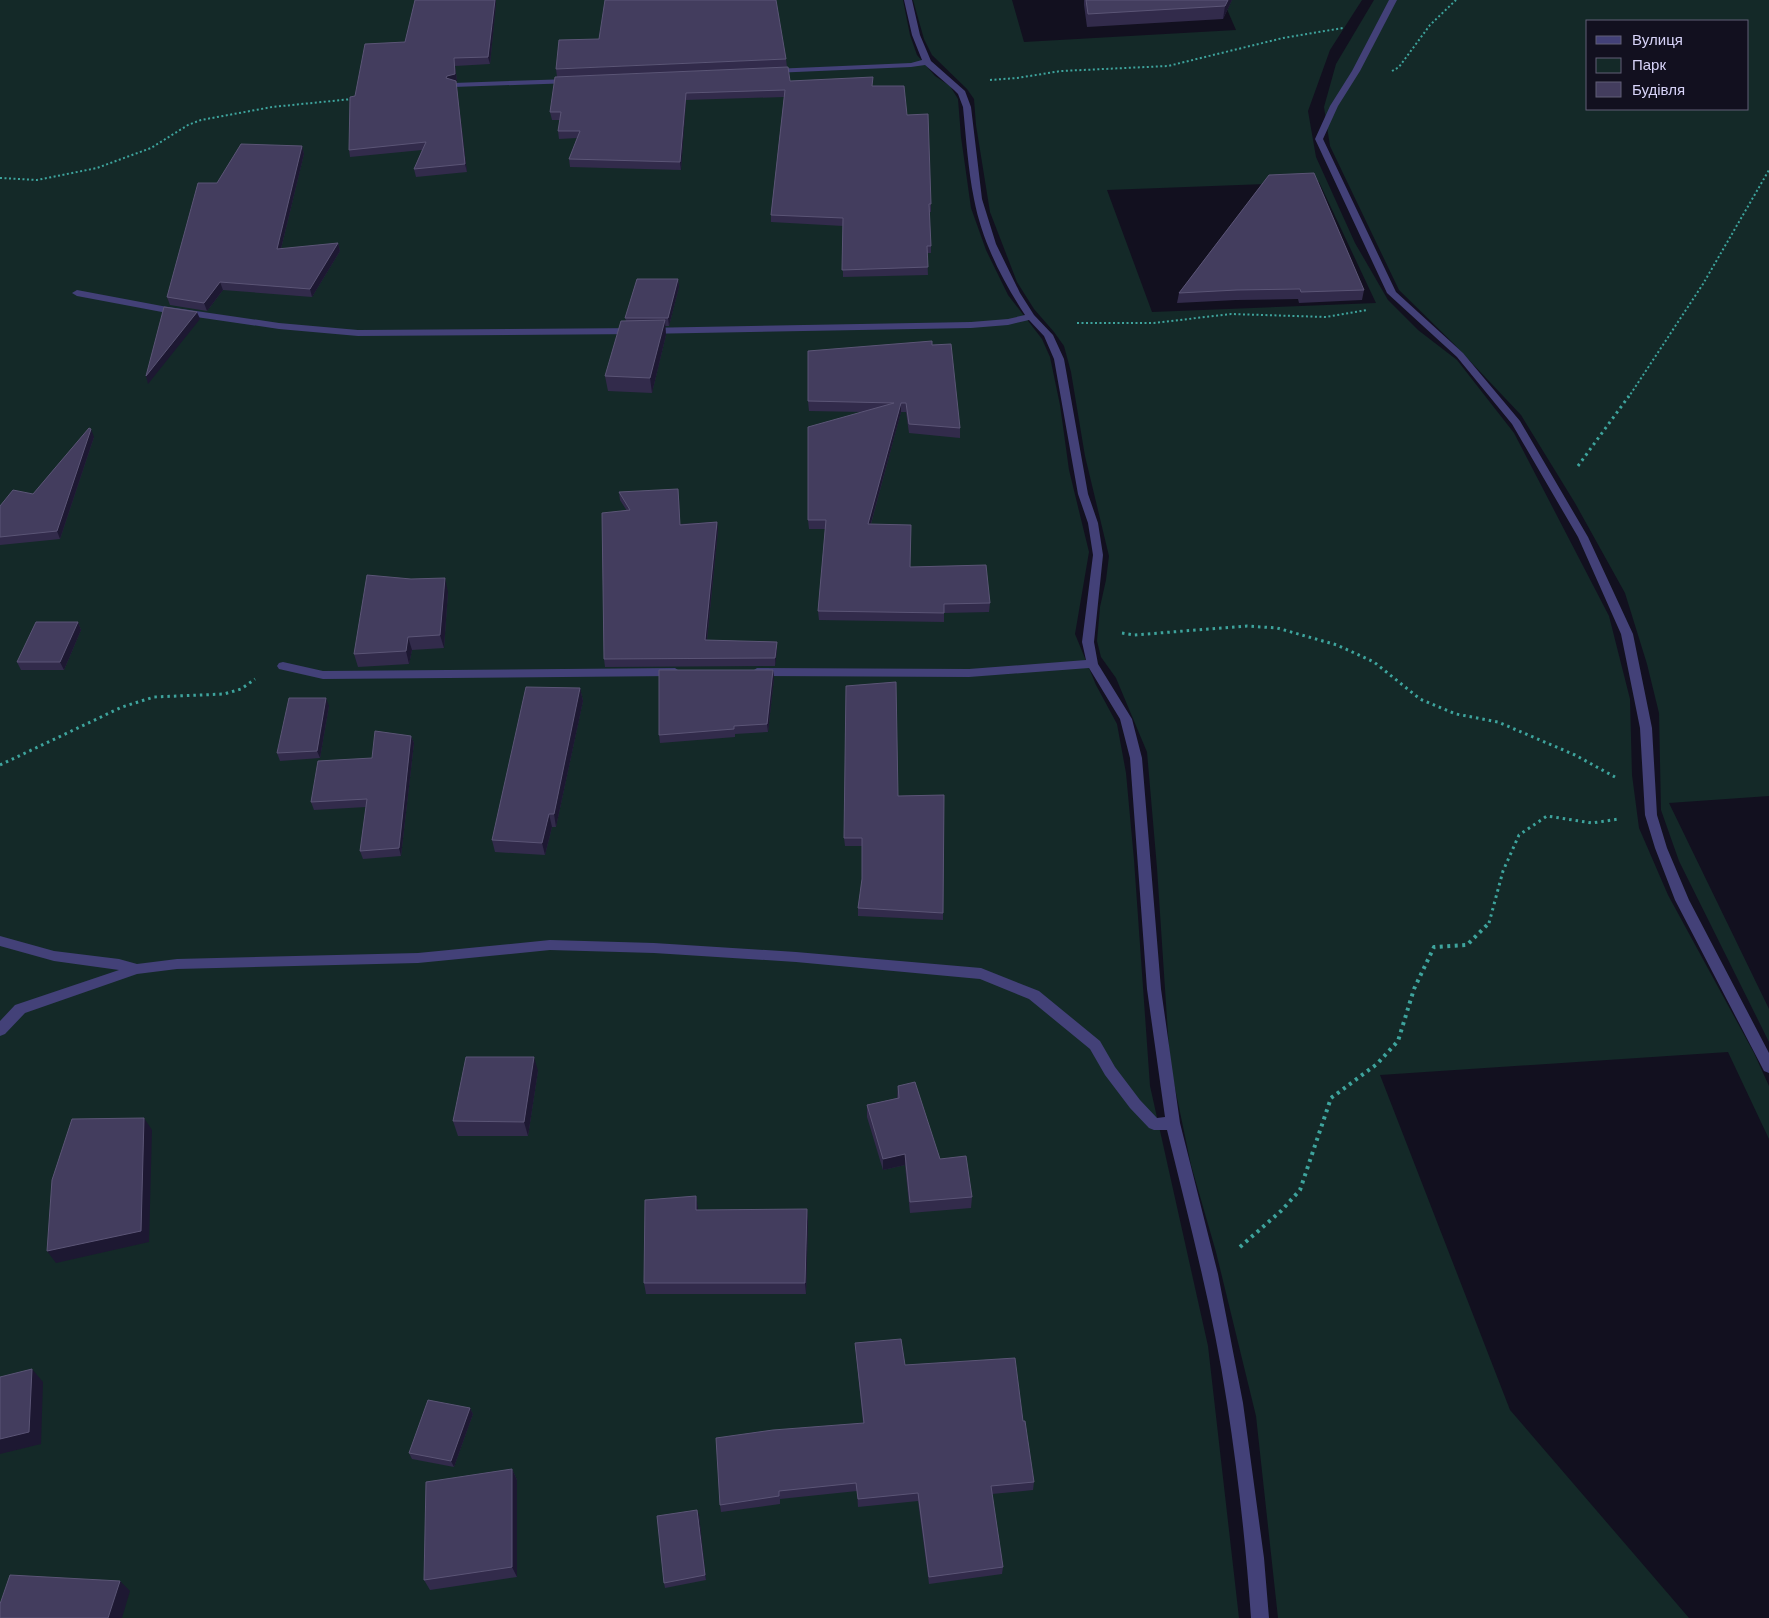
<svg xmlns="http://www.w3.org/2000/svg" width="1769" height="1618" font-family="Helvetica,sans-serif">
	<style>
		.green { fill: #142928; fill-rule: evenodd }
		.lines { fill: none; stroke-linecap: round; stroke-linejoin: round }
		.path-far2 { stroke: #3ea49d; stroke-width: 2; stroke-dasharray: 2 2.5; stroke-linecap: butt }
		.path-far1 { stroke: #3ea49d; stroke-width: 3; stroke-dasharray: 2.5 4; stroke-linecap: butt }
		.path { stroke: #3ea49d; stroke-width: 4; stroke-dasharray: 3 4.5; stroke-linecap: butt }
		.minor { fill: #434178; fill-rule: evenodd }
		.wall { fill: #322b4b }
		.shaded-wall { fill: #1d1832 }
		.building { fill: #433d5e; stroke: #5b5576 }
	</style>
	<rect width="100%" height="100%" fill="#12101f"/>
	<path class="green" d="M0 0H903L910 35 917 55 935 76 950 86 958 99 961 137 971 208 986 250 1008 295 1042 339 1050 357 1060 405 1069 470 1089 552 1075 634 1096 685 1117 724 1126 773 1134 860 1150 1086 1208 1346 1239 1618H0Z
		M913 0H1012L1024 42 1236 30 1223 0H1362L1330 50 1308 111 1316 157 1355 243 1388 300 1418 330 1457 360 1514 433 1609 616 1630 699 1632 775 1639 828 1668 895 1754 1053 1769 1086V1139L1728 1052 1380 1075 1510 1410 1689 1618H1278L1256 1416 1216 1252 1191 1165 1170 1064 1157 868 1147 752 1116 678 1101 657 1097 641 1100 607 1106 580 1109 556 1085 456 1071 372 1064 346 1054 332 1034 309 1017 282 990 212 976 125 974 99 967 89 932 55 924 39ZM1319 182 1376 303 1152 312 1107 190Z
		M1374 0H1769V796L1669 803 1769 1009V1042L1679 861 1661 810 1659 713 1647 664 1625 593 1575 503 1521 415 1454 344 1399 290 1330 146 1324 107 1336 64ZM1588 21H1748V109H1588Z"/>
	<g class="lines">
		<path class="path-far2" d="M1392 71 1399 67 1430 25 1456 0
			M990 80 1017 78 1061 71 1168 66 1283 38 1343 28
			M0 178 37 180 97 168 151 148 188 125 201 120 272 107 352 99
			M1077 323H1154L1231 314 1326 317 1367 310
			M1628 398 1703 284 1769 170"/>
		<path class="path-far1" d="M1578 466 1629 396
			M1122 633 1134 635 1247 626 1277 628 1337 645 1374 662 1420 699 1456 714 1498 722 1575 755 1615 777
			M0 765 122 707 154 697 224 694 241 689 255 679
			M1489 923 1503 871 1519 835 1547 816 1592 823 1619 819"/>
		<path class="path" d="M1240 1247 1281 1211 1300 1190 1331 1098 1377 1064 1398 1041 1414 989 1434 947 1467 945 1490 922"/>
		<path class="minor" d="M904 0H912L920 35 931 61 965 91 971 107 982 199 996 244 1020 293 1034 315 1053 335 1064 359 1088 494 1098 523 1103 555 1094 642 1098 664 1132 719 1142 758 1161 989 1180 1123 1218 1274 1243 1403 1264 1558 1269 1618H1251C1246 1546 1238 1474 1227 1403 1213 1311 1189 1220 1167 1130H1154L1149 1128 1130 1108 1105 1075 1090 1049 1029 999 980 979 796 962 654 953 550 950 418 963 177 969 137 974 25 1013 5 1034 0 1036V1021L15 1005 119 970 54 961 0 946V936L54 951 119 959 137 964 177 959 418 953 550 940 654 943 796 952 981 968 1039 991 1100 1041 1115 1067 1140 1100 1157 1118 1165 1117 1147 989 1130 758 1120 719 1089 668 969 677 757 676 751 672 757 668 969 669 1086 660 1082 642 1093 555 1088 523 1078 494 1054 359 1044 336 1029 320 1008 325 971 328 642 334 358 336 279 329 162 312 77 296 72 293 77 290 162 306 279 323 358 330 642 328 971 322 1008 319 1025 315C1002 280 982 241 974 199 968 169 966 137 963 107L958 94 954 90 925 65 911 67 773 73 769 71 773 69 911 63 922 60 912 35Z
			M1389 0H1397L1360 71 1338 106 1323 139 1396 292 1463 353 1520 421 1588 537 1633 634 1652 728 1657 815 1667 848 1689 900 1769 1053V1073L1764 1071 1675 900 1655 848 1645 815 1640 728 1621 634 1578 537 1512 424 1457 357 1387 293 1315 139 1330 106 1352 71Z
			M570 79 574 81 573 83 453 87 449 85 453 83Z
			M283 662 323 671 675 668 681 672 675 676 323 679 279 669 277 666 279 663Z"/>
	</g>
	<path class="wall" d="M415 0H496V4L490 64 455 66 457 81H456L457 89 467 172 416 177 414 169 422 150 350 157 349 150 355 96 405 42Z
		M1084 0H1232L1223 19 1087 27 1084 5Z
		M786 59 787 67 557 77 556 69Z
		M555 77 790 81 873 86 907 115 931 204V212H929L931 246V253H927L928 275 843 277V226L771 222V215L784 97 686 100 681 170 570 167 569 159 577 138 559 139 558 131 560 120H552L550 112Z
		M302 146 304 154 281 249 338 243 340 251 312 297 223 290 207 311 170 305 167 297 217 183Z
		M1269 175 1364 290 1362 300 1299 303 1298 299 1236 300 1177 303 1179 293Z
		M678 279 679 287 669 326H665L666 335 652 393 608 391 605 376 626 320 625 318Z
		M932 345 960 428V438L909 433 906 412H901L871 524 910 567 990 603 989 612 944 613V622L819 620 818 611 825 529H809L808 520 863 412 809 411 808 401Z
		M94 437 60 539 0 545V506L33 494Z
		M619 492 679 497 680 524 717 522 718 530 707 640 777 642V650L775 666 605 667 604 659 627 511 620 500Z
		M448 592 444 648 412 650 409 664 358 667 354 654Z
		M78 622 81 630 64 670H21L17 662Z
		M773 670 774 678 768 732 735 734V737L660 743 659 735Z
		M580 688 583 701 556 827H552L545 855 495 852 492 840Z
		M329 706 320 758 280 761 277 753Z
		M411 736 414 743 401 856 363 859 360 851 366 807 314 810 311 802 372 758Z
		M944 795 943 920 858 916V908L862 879V846H845L844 838 898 796Z
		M538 1071 528 1136H458L453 1121Z
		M898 1086 940 1159 972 1197 971 1208 910 1213 905 1165 883 1170 867 1117V1105L897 1098Z
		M696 1196 698 1210 807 1209 808 1221 806 1294H646L644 1283Z
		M855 1343 905 1365 1023 1421 1034 1482 1033 1490 992 1494 1003 1567 1002 1574 929 1584 918 1501 858 1507 857 1491 780 1499V1504L721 1512 720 1505 863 1423Z
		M470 1408 473 1414 454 1467 412 1459 409 1453Z
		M512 1469 517 1480V1577L430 1590 424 1580Z
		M699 1515 706 1580 665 1588 664 1583Z"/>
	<path class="shaded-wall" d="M495 0H496V4L490 64 488 57Z
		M1228 0H1232L1223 19 1225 6Z
		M454 58 457 81 448 83 446 78Z
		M456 81 457 89 467 172 465 164Z
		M686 93V100L681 170 680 162Z
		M302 146 304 154 279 257 277 249Z
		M338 243 340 251 312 297 310 289Z
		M678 279 679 287 669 326 668 318Z
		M220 282 223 290 207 311 204 303Z
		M197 312 200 319 148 384 146 376Z
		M665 320 666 335 652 393 650 378Z
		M901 403V412L868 534V524Z
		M91 429 94 437 60 539 57 531Z
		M717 522 718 530 706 648 705 640Z
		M445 578 448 592 444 648 440 635Z
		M78 622 81 630 64 670 60 662Z
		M408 637 412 650 409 664 406 651Z
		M777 642V650L775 666V658Z
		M773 670 774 678 768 732 767 724Z
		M580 688 583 701 556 827 554 814Z
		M326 698 329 706 320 758 317 751Z
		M411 736 414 743 401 856 399 848Z
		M549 814 552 827 545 855 542 843Z
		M534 1057 538 1071 528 1136 524 1122Z
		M144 1118 152 1130 149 1242 56 1263 47 1251Z
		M905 1154V1165L883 1170V1159Z
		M696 1196 698 1208V1222L696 1210Z
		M807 1209 808 1221 806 1294 805 1283Z
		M32 1369 43 1382 41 1444 0 1454V1439Z
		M470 1408 473 1414 454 1467 451 1461Z
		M512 1469 517 1480V1577L512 1567Z
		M697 1510 699 1515 706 1580 705 1575Z
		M120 1581 130 1591 122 1618H108Z"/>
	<path class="building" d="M415 0H495L488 57 454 58 455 74 447 76 446 78 456 81 465 164 414 169 426 142 349 150 350 97 355 96 365 44 405 42Z
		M605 0H776L786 59 556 69 559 40 599 39Z
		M1086 0H1228L1225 6 1088 14Z
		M788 67 790 81 873 77 872 86H904L907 115 928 114 931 204H929L931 246H927L928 267 842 270 843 218 771 215 785 90 686 93 680 162 569 159 580 131H558L561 112H550L555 77Z
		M241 144 302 146 277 249 338 243 310 289 220 282 204 303 167 297 198 183H217Z
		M1314 173 1364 290 1301 292 1300 289 1237 290 1179 293 1269 175Z
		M637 279H678L668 318H625Z
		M164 307 197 312 146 376Z
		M665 320 650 378 605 376 621 321Z
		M932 341V345L951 344 960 428 909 424 906 403H901L868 524 911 525 910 567 986 565 990 603 944 604V613L818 611 826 520H808V427L894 403 808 401V351Z
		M89 428 91 429 57 531 0 537V506L13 490 33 494Z
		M678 489 680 525 717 522 705 640 777 642 775 658 604 659 602 513 630 510 619 492Z
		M367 575 411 579 445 578 440 635 408 637 406 651 354 654Z
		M36 622H78L60 662H17Z
		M659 670H773L767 724 734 726V729L659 735Z
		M896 682 898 796 944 795 943 913 858 908 862 879V838H844L846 686Z
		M526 687 580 688 554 814H549L542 843 492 840Z
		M289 698H326L317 751 277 753Z
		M375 731 411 736 399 848 360 851 367 799 311 802 318 761 372 758Z
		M466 1057H534L524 1122 453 1121Z
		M915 1082 940 1159 966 1156 972 1197 910 1202 905 1154 883 1159 867 1105 899 1098 898 1086Z
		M144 1118 141 1231 47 1251 52 1180 72 1119Z
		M696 1196V1210L807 1209 805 1283H644L645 1200Z
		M901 1339 905 1365 1015 1358 1023 1421H1025L1034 1482 991 1486 1003 1567 929 1577 918 1493 858 1499 856 1483 779 1491V1496L720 1505 716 1438 773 1430 864 1423 855 1343Z
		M32 1369 29 1432 0 1439V1377Z
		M428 1400 470 1408 451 1461 409 1453Z
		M512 1469V1567L424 1580 426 1482Z
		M697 1510 705 1575 664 1583 657 1516Z
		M10 1575 120 1581 108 1618H0V1604Z"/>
	<rect x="1586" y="20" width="162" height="90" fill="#12101f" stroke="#615e76"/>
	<rect x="1596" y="36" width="25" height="8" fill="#434178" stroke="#615e76"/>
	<text x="1632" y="45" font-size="15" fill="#d8d4f9">Вулиця</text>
	<rect x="1596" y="58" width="25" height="15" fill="#142928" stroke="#615e76"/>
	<text x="1632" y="70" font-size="15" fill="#d8d4f9">Парк</text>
	<rect x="1596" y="82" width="25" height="15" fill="#433d5e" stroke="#615e76"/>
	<text x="1632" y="95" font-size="15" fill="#d8d4f9">Будівля</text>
</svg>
